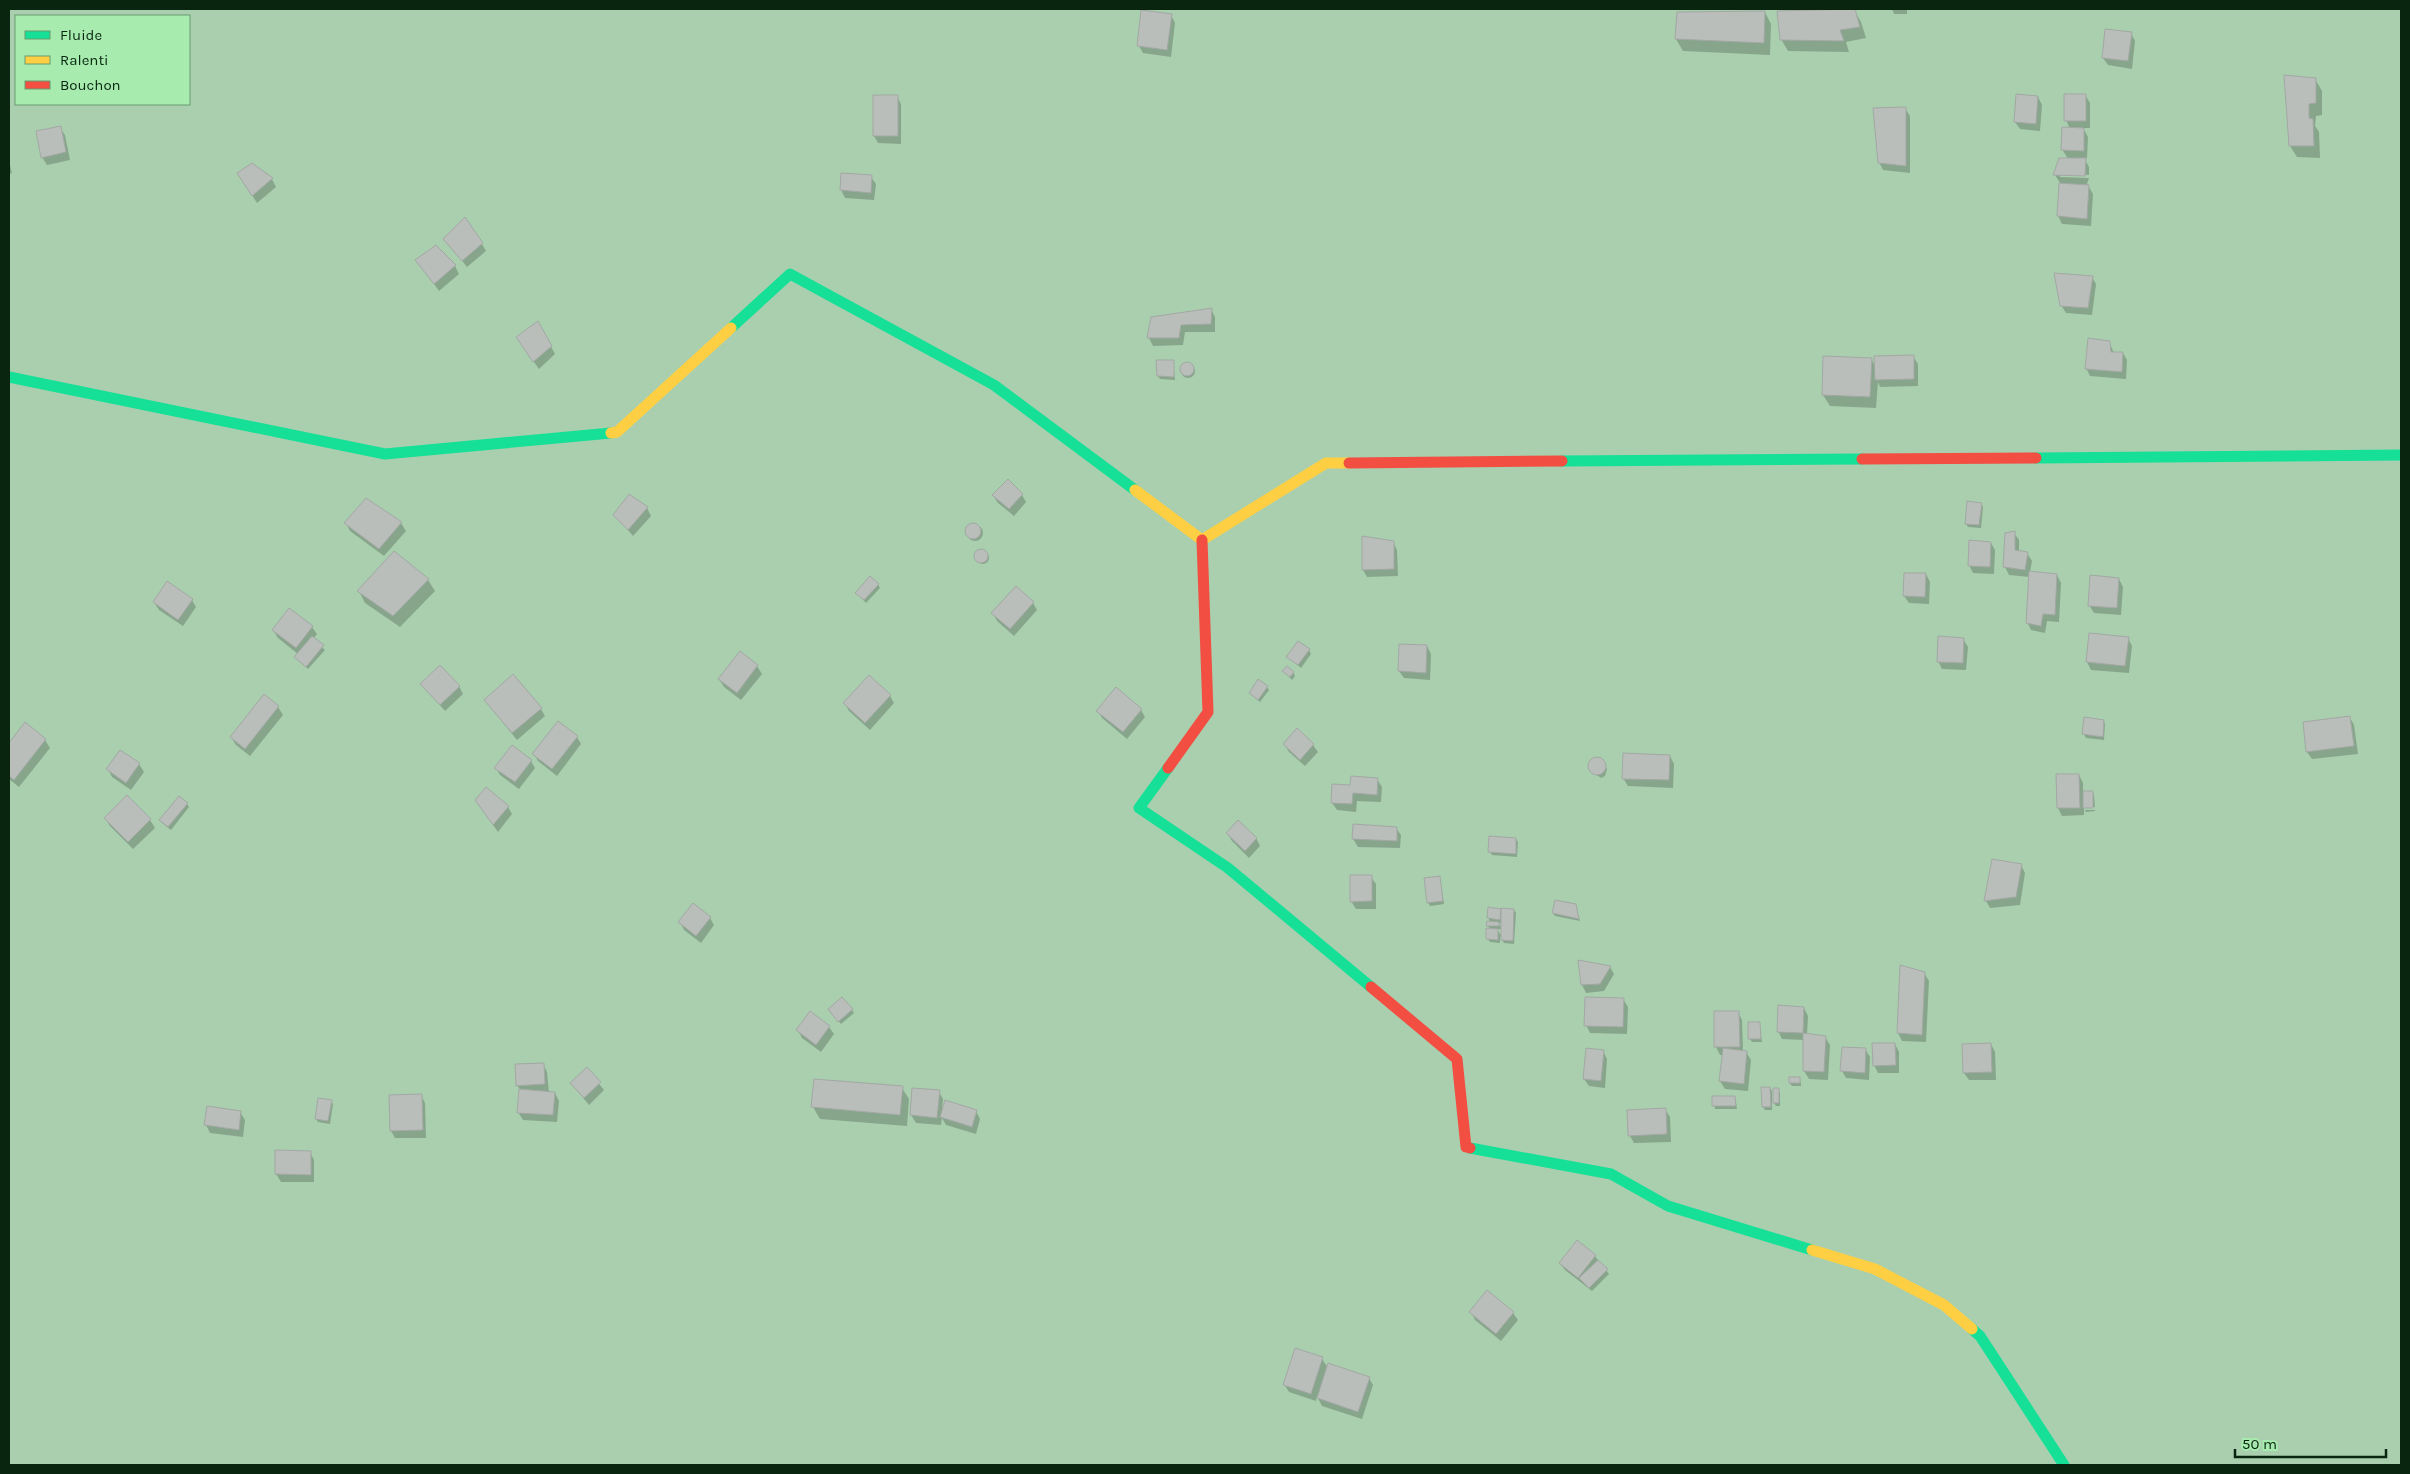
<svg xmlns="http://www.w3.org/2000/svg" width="2410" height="1474" font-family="Karla,sans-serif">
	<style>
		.shadow { fill: #0003; fill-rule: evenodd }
		.building { fill: #b9bebb; stroke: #a2a8a4 }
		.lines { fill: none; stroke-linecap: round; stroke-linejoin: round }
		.fast { stroke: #16e098; stroke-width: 11 }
		.slow { stroke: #ffcf43; stroke-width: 11 }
		.jam { stroke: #f24e42; stroke-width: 11 }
	</style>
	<rect width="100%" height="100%" fill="#a9cfae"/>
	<path class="shadow" d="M1892 9H1907V14H1894Z
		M1854 10 1861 22 1866 38 1846 42 1849 52 1788 51 1781 39Z
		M1765 12 1771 24 1770 55 1683 51 1676 39Z
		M1171 15 1175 23 1171 57 1143 53 1139 46Z
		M2131 33 2135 41 2132 69 2108 65 2103 58Z
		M2315 79 2322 91V115L2316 116 2315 126 2319 132 2320 158 2297 157 2290 146Z
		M897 96 901 104V144L878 143 874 136Z
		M2086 96 2090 103V128H2083L2088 137 2087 158H2084L2089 167V175L2060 174V177L2089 178 2087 184 2093 194 2091 226 2062 224 2058 216 2060 183 2055 175 2060 159H2068L2062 149 2070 129 2066 120Z
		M2038 97 2042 105 2040 131 2020 129 2015 122Z
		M1905 108 1910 116V173L1883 170 1879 162Z
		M60 128 65 135 70 160 47 165 42 157Z
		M9 161 12 173 9 174Z
		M252 164 272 179 276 187 257 203 243 181Z
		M871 177 876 184 874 200 845 198 841 190Z
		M445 239 482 244 486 251 467 267Z
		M417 260 455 266 459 274 439 291Z
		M2092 277 2096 284 2092 315 2066 313 2061 305Z
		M1211 309 1215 317V332H1185L1183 345 1153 346 1149 338Z
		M538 323 555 354 539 369 522 345Z
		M2109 342 2114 353H2123L2127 360 2126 379 2090 376 2086 368Z
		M1913 356 1918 364V386L1880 387 1878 382 1876 408 1830 406 1823 395 1871 359 1876 367Z
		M1173 361 1175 380 1160 379 1158 376Z
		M1181 371a7 7 0 1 1 14 0a7 7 0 1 1-14 0Z
		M993 495H1022L1026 502 1014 516 998 503Z
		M366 499 401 523 406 531 384 556 350 531 346 523Z
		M1981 504 1983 507 1981 528 1968 527 1966 524Z
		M647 508 651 516 633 536 615 515Z
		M967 533a8 8 0 1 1 16 0a8 8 0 1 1-16 0Z
		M2014 533 2019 540V552L2027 553 2032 561 2030 572 2057 575 2061 583 2059 622 2047 621 2045 633 2031 630 2027 622 2030 577 2009 575 2005 567Z
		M1393 542 1397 550 1398 576 1367 577 1363 570Z
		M1991 543 1995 550 1994 574 1973 573 1969 565Z
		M977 558a6 6 0 1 1 12 0a6 6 0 1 1-12 0Z
		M394 552 428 580 435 591 400 627 365 603 359 591Z
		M1926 574 1930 582 1929 604 1909 603 1904 596Z
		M2119 579 2123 587 2121 615 2094 613 2089 605Z
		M878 584 880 588 866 603 857 593Z
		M192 600 196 607 183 626 159 610 154 602Z
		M1033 603 1037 610 1014 636 997 621 993 613Z
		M312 627 317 634 313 639 325 650 308 669 298 660 296 657 298 654 278 638 273 630Z
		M2128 638 2132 646 2129 673 2091 670 2087 662Z
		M1963 639 1968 647 1966 670 1942 669 1938 661Z
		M1427 646 1431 654 1430 680 1404 678 1399 671Z
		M1309 650 1311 654 1301 668 1288 657Z
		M757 666 762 674 741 700 724 687 719 679Z
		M1284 671 1293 672 1295 676 1292 680Z
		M422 684 459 686 463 694 445 711Z
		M1267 687 1269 690 1260 702 1250 693Z
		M264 696 278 707 283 715 250 756 236 745 231 737Z
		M890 696 894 703 870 730 849 711 845 704Z
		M485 700 541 709 545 716 517 740Z
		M1141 710 1145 717 1127 739 1102 718 1098 711Z
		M2350 718 2354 725 2358 754 2312 759 2307 752 2304 723Z
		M2103 721 2105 724 2104 740 2086 738 2084 734Z
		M25 724 45 740 50 748 19 787 9 779V745Z
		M577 737 581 744 557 776 538 761 534 754Z
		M1284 744 1313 745 1318 752 1305 766 1289 752Z
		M121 751 139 764 144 772 131 790 112 777 108 769Z
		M1670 756 1674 764 1673 788 1628 786 1623 778Z
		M1594 760 1602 761 1607 769 1605 776 1601 778 1590 770 1591 763Z
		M531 761 535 768 519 789 500 775 496 768Z
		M2079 775 2083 783V792H2093L2094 796 2095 807H2084V815L2062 816 2058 808 2057 776Z
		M1377 779 1382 787 1381 802 1357 801 1356 812 1337 810 1332 803 1352 786Z
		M127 797 150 820 155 828 133 849 110 826 105 818Z
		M187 804 189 807 171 830 162 823 161 820Z
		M508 807 512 814 498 832 481 808Z
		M2085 810H2095V811L2086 812Z
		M1396 828 1401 835 1400 848 1358 847 1353 839Z
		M1227 833 1256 838 1260 846 1249 858 1232 841Z
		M1516 839 1518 842 1517 857 1492 855 1490 852Z
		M2021 865 2025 873 2020 905 1990 908 1986 901Z
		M1371 877 1376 884V909H1356L1351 901Z
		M1440 878 1444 904 1430 906 1428 902Z
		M1575 906 1580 921 1555 916 1553 913Z
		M1489 908 1514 910 1516 913 1514 944 1504 943 1500 936V943L1490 942 1488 939 1490 930 1488 925 1491 923 1488 918ZM1498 922 1502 924V937L1497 929H1502Z
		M710 918 714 925 701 943 684 930 680 922Z
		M1580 961 1610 967 1614 974 1604 991 1586 993 1582 985Z
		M1901 966 1924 973 1929 981 1926 1042 1902 1041 1898 1033Z
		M1623 999 1628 1007 1627 1034 1590 1033 1586 1025Z
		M1804 1008 1808 1016 1807 1035 1825 1037 1830 1045 1828 1080 1809 1079 1804 1071V1040L1782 1039 1778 1031Z
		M829 1010H852L854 1013 841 1024Z
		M1738 1012 1742 1020 1743 1052H1746L1751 1060 1748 1091 1725 1089 1720 1081 1723 1055H1720L1716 1047 1715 1013Z
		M1759 1023 1762 1042H1752L1750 1039Z
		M829 1027 834 1034 821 1052 802 1038 798 1030Z
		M1895 1044 1899 1052V1073H1878L1874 1065Z
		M1991 1044 1995 1052 1996 1080H1969L1964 1073Z
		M1865 1049 1870 1057 1869 1080 1846 1078 1842 1071Z
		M1603 1051 1607 1059 1605 1088 1589 1086 1584 1079Z
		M543 1064 547 1072 549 1093H555L559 1101 557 1122 523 1120 518 1112 520 1090 517 1085Z
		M587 1069 604 1090 589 1105 571 1083Z
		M1800 1078 1801 1086H1792L1790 1083Z
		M902 1088 909 1099 907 1126 820 1119 813 1107Z
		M1762 1088H1770L1772 1091V1110H1765L1763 1107Z
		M1778 1089 1780 1093V1106H1776L1774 1103Z
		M939 1092 943 1099 942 1108 976 1111 980 1119 976 1134 946 1125 942 1118 941 1125 916 1123 911 1115Z
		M421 1095 425 1103 426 1138H395L391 1131Z
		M1713 1097H1735L1737 1109H1715Z
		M331 1101 333 1104 330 1124 318 1122 316 1119Z
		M208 1108 240 1112 245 1120 243 1137 210 1133 206 1125Z
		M1665 1109 1670 1117 1671 1142 1634 1143 1630 1136Z
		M276 1151 310 1152 314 1160V1182H281L276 1174Z
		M1595 1256 1609 1274 1592 1291 1565 1270 1560 1263Z
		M1471 1312 1513 1313 1518 1320 1501 1341 1475 1320Z
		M1322 1359 1328 1368 1369 1378 1373 1385 1362 1419 1322 1406 1317 1396 1316 1401 1289 1392 1284 1384Z"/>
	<path class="building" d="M1855 9 1860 27 1840 30 1844 41 1780 40 1777 11Z
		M1141 10 1172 14 1167 50 1137 46Z
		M1765 11 1764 43 1675 39 1677 12Z
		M2105 29 2132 32 2128 61 2102 58Z
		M2284 75 2316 78V103L2309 104V118L2313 119 2314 146H2289Z
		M2016 94 2038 96 2036 124 2014 122Z
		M2064 94H2086V121H2064Z
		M873 95H898V136H873Z
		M1906 107V166L1878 163 1873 108Z
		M61 126 66 152 41 158 36 131Z
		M2062 127 2084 128V151L2061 150Z
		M2059 158H2086L2085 176 2053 175Z
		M252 163 273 178 252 196 237 173Z
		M841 173 872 175 871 193 840 190Z
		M2059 183 2089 185 2087 219 2057 216Z
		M465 217 483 243 462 261 443 239Z
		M436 245 456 265 434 284 415 260Z
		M2054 273 2093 276 2088 308 2060 306Z
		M1212 308 1211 324 1181 325 1179 338H1147L1151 317Z
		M538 321 552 346 533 362 516 337Z
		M2088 338 2110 341 2111 352H2123L2122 372 2085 369Z
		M1914 355V379L1875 380 1874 356Z
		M1823 356 1872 358 1870 397 1822 395Z
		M1156 360H1174V377L1157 376Z
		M1180 369a7 7 0 1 1 14 0a7 7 0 1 1-14 0Z
		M1008 479 1023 494 1009 509 992 495Z
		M629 494 648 507 628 530 613 515Z
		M366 498 402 522 379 549 344 523Z
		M1967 501 1982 503 1979 525 1965 524Z
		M965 531a8 8 0 1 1 16 0a8 8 0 1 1-16 0Z
		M2015 531V550L2028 552 2025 570 2003 567 2005 533Z
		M1362 536 1394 541V569L1362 570Z
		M1969 540 1991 542 1990 567 1968 566Z
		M974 556a7 7 0 1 1 14 0a7 7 0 1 1-14 0Z
		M394 551 429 579 393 616 357 591Z
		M2029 571 2057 574 2055 615 2043 614 2041 626 2026 623Z
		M1904 573H1926L1925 597 1903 596Z
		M2090 575 2119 578 2117 608 2088 606Z
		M870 576 879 584 864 600 855 593Z
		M167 581 193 599 178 620 153 602Z
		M1016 586 1034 602 1010 629 991 613Z
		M289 608 313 626 296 648 272 630Z
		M2089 633 2129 637 2125 666 2086 662Z
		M312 636 324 645 306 667 294 657Z
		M1938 636 1964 638 1963 663 1937 662Z
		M1298 641 1310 649 1298 665 1286 657Z
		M1399 644 1427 645 1426 673 1398 671Z
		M740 651 758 665 737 693 718 679Z
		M440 665 460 686 440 705 420 684Z
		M1287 666 1294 672 1290 677 1282 671Z
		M513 674 542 708 512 733 484 700Z
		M869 675 891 695 865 723 843 703Z
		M1258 679 1268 686 1258 700 1249 693Z
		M1116 687 1142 709 1123 732 1096 711Z
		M264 694 279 706 245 749 230 737Z
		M2350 716 2354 746 2306 752 2303 722Z
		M2084 717 2104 720 2103 737 2082 734Z
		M558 721 578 736 552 769 532 754Z
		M25 722 46 739 14 780 9 776V743Z
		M1297 728 1314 744 1300 760 1283 744Z
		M512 745 532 760 515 782 494 768Z
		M120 750 140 763 126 783 106 769Z
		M1623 753 1670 755 1669 780 1622 779Z
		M1588 766a9 9 0 1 1 18 0a9 9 0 1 1-18 0Z
		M2056 774H2079L2080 808H2057Z
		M1351 776 1378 778 1377 795 1353 793 1352 804 1331 803 1332 784 1350 785Z
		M486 787 509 806 493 825 475 800Z
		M2083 791H2093V808H2083Z
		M127 795 151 819 128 842 104 818Z
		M179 796 188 803 168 827 159 820Z
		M1238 820 1257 838 1245 851 1226 833Z
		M1353 824 1397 827V841L1352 839Z
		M1489 836 1516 838V854L1488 852Z
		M1992 859 2022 864 2016 897 1984 901Z
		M1350 875H1372V901L1350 902Z
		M1440 876 1443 901 1427 903 1424 878Z
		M1555 900 1576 904 1579 919 1552 913Z
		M693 903 711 917 696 936 678 922Z
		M1488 907 1501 909 1500 920 1487 918Z
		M1501 908 1514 909 1513 941 1501 940Z
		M1487 921 1499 922V926H1486Z
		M1486 928 1498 929V940L1486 939Z
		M1578 960 1611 966 1600 984 1581 985Z
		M1900 965 1925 972 1922 1035 1897 1033Z
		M842 997 853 1009 838 1022 828 1009Z
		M1585 997 1624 998 1623 1027 1584 1026Z
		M1778 1005 1804 1007 1803 1033 1777 1032Z
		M810 1011 830 1026 816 1045 796 1030Z
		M1714 1011H1739L1740 1047H1714Z
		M1748 1022H1760L1761 1039H1748Z
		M1803 1033 1826 1036 1824 1072 1803 1071Z
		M1872 1043H1895L1896 1065 1873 1066Z
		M1991 1043 1992 1072 1963 1073 1962 1044Z
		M1842 1047 1866 1048 1865 1073 1840 1071Z
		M1586 1048 1604 1050 1601 1081 1583 1079Z
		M1723 1048 1747 1051 1744 1084 1719 1081Z
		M544 1063 545 1084 516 1086 515 1064Z
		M587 1067 601 1082 584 1098 570 1083Z
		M1789 1077H1800V1083H1789Z
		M814 1079 903 1086 900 1115 811 1107Z
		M1761 1087H1770L1771 1107H1762Z
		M912 1088 940 1090 937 1118 910 1115Z
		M1773 1088H1779V1103H1773Z
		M519 1089 555 1092 553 1115 517 1113Z
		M422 1094 423 1130 390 1131 389 1095Z
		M1712 1096H1735L1736 1106H1712Z
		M318 1098 332 1100 328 1121 315 1119Z
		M945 1100 977 1110 972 1127 940 1117Z
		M207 1106 241 1111 239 1130 204 1125Z
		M1666 1108 1667 1134 1628 1136 1627 1110Z
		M275 1150 311 1151V1175L275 1174Z
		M1577 1240 1596 1255 1578 1278 1559 1263Z
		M1598 1260 1608 1269 1589 1288 1579 1278Z
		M1487 1290 1514 1312 1496 1334 1469 1312Z
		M1295 1348 1323 1357 1311 1394 1283 1385Z
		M1328 1363 1370 1377 1358 1412 1317 1398Z"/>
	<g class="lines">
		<path class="fast" d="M731 328 790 274 994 385 1135 490
			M9 377 385 454 611 433
			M2036 458 2401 455
			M1562 461 1862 459
			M1168 768 1139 808 1228 868 1371 987
			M1470 1148 1611 1174 1668 1206 1812 1250
			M1972 1329 1980 1336 2064 1465"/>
		<path class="slow" d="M611 433 617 432 731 328
			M1135 490 1202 540 1326 463H1349
			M1812 1250 1875 1269 1944 1305 1972 1329"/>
		<path class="jam" d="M1862 459 2036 458
			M1349 463 1562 461
			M1168 768 1208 712 1202 540
			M1371 987 1457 1059 1466 1147 1470 1148"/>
	</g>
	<rect width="2410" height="1474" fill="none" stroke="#09250f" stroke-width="20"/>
	<rect x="15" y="15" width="175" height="90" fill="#a7ebaf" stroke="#689c6f"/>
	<rect x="25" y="31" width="25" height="8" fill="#16e098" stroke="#689c6f"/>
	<text x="60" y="40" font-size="15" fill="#09250f">Fluide</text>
	<rect x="25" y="56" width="25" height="8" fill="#ffcf43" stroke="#689c6f"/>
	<text x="60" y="65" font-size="15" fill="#09250f">Ralenti</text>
	<rect x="25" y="81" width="25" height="8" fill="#f24e42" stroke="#689c6f"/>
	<text x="60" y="90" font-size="15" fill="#09250f">Bouchon</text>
	<path d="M2235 1449v8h151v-8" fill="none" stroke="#09250f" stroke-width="2.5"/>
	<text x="2242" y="1449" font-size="15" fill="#09250f" stroke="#a7ebaf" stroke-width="4" paint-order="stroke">50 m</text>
</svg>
